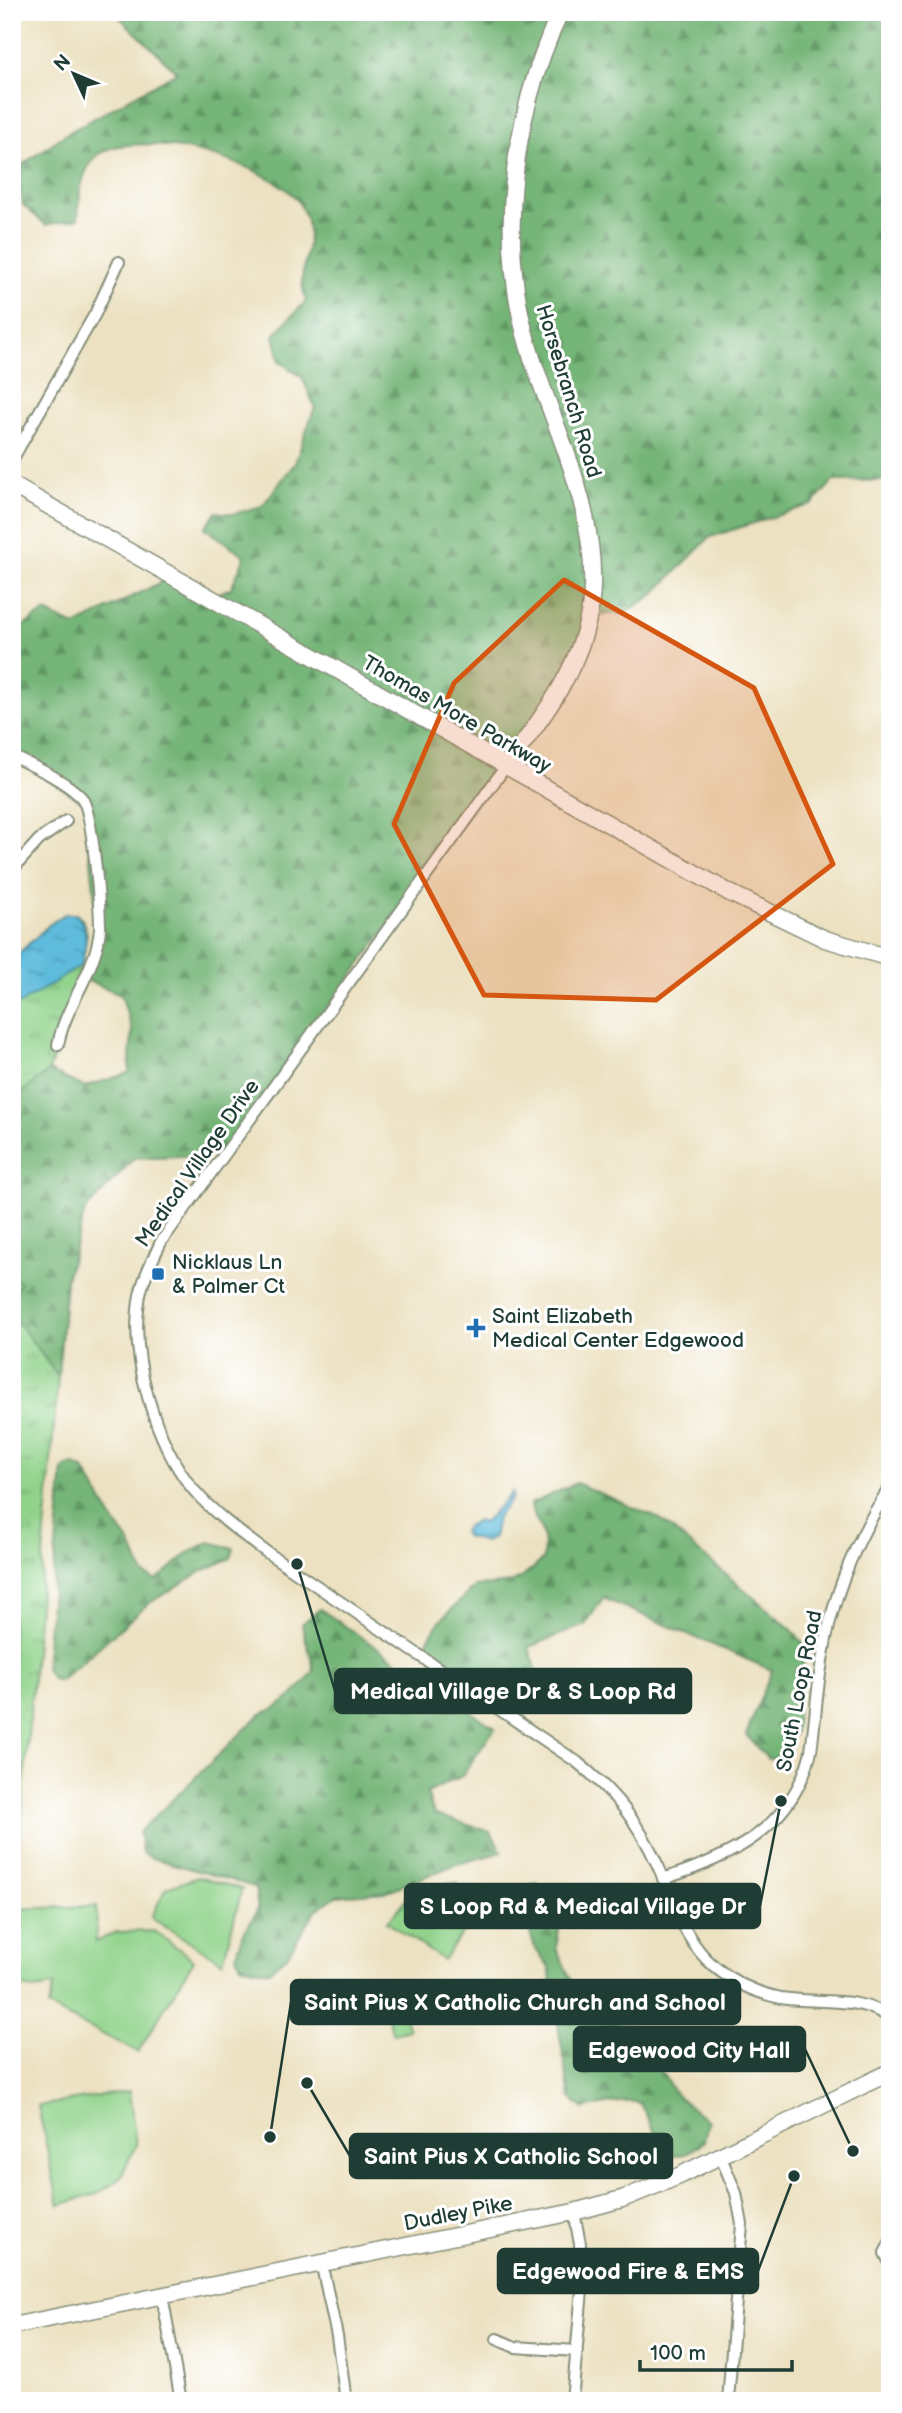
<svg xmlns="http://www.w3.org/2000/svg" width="902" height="2413" font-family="'Balsamiq Sans',sans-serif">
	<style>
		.grass { fill: url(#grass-tufts); stroke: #588860; stroke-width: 2 }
		.forest { fill: url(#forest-firs); stroke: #4a7956; stroke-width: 2 }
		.pitch { fill: #91d38b; stroke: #588860; stroke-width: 2 }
		.water { fill: url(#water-ripples); stroke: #3e7c88; stroke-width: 2 }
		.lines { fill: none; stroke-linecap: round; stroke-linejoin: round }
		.street-casing { stroke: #868f7a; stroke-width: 14 }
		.secondary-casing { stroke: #868f7a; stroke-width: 19 }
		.street { stroke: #fff; stroke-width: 10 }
		.secondary { stroke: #fff; stroke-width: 16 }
		.marked { fill: #d45610; fill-opacity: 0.2; stroke: #d45610; stroke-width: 5; stroke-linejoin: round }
		.poi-dot { fill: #1f6fb2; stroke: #fff; stroke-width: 2.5 }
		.labels { text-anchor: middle; stroke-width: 6; stroke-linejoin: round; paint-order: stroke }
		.street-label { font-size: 21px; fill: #1f3d34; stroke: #fff }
		.poi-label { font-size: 21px; fill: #1f3d34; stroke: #fff; text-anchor: start }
		.leader { fill: none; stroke: #1f3d34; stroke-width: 2.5 }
		.callout-dot { fill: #1f3d34; stroke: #fff; stroke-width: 2.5 }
		.callout { fill: #1f3d34; stroke: #1f3d34; stroke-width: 2.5 }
		.callout-label { font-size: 23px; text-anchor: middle; font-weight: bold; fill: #fff }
	</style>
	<defs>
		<pattern id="grass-tufts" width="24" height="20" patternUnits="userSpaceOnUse" patternTransform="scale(1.75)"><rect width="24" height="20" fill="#91d38b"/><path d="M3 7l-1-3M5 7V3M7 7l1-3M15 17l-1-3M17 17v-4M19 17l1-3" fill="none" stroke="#76ac72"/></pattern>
		<pattern id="forest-firs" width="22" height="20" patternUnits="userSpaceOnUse" patternTransform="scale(1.75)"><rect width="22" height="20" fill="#74b577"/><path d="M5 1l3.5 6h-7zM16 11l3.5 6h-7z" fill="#5f9462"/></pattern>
		<pattern id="water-ripples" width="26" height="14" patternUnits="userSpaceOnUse" patternTransform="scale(1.75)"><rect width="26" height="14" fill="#5ebbdc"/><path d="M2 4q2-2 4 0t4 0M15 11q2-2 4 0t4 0" fill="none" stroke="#4d99b3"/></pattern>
	</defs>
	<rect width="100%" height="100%" fill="#fff"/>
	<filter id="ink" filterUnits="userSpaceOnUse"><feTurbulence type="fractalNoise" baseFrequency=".0143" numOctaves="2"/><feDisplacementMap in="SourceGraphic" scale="14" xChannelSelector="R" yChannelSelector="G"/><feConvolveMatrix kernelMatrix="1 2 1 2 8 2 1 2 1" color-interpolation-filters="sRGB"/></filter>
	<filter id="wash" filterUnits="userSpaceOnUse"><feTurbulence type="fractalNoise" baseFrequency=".00686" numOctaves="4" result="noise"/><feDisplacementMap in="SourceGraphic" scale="28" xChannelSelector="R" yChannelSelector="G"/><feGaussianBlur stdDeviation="1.57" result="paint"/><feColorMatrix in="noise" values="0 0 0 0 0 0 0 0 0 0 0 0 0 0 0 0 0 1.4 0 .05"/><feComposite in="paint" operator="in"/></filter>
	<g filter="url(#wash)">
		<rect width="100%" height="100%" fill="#ece1c1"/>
		<path class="grass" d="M65 914H76L82 919 87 933 82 965 58 1045 41 1092 81 1100 17 1869H12V960L49 925Z"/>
		<path class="forest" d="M114 12H890V480L833 481 813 504 710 537 653 595 623 614H589L572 667 225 1154 134 1158 85 1211 66 1279 58 1376 12 1315V1297L20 1283 12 1276V1100L49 1071 84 1087 129 1073 132 1030 121 994 83 979 99 937 85 803 12 756V625L20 628 45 612 75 626 173 576 211 597 231 588 245 556 205 528 216 512 233 514 262 506 295 463 315 407 302 377 280 362 274 335 306 301C305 295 302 287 302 280 305 249 317 234 299 203 276 164 134 125 98 155 80 170 79 197 78 219L46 225 23 205 16 169 66 134 177 72Z
			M72 1464 84 1469 111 1517 130 1543 143 1573 156 1581 188 1553 209 1542 234 1548 231 1558 202 1571 148 1604 60 1681 52 1679 45 1669 63 1469Z
			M576 1483 660 1519 791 1629 805 1645 795 1732 783 1757 768 1759 746 1735 772 1670 603 1598 585 1625 529 1647 541 1684 522 1711 425 1644 440 1621 475 1586C512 1584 516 1586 543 1559 544 1547 545 1536 539 1525 535 1516 531 1513 531 1504Z
			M320 1609 495 1728 462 1776 427 1793 434 1814 491 1832 502 1852 454 1865 385 1892 336 1896 315 1911 287 1956 269 1971 241 1965 236 1956 244 1933 258 1909 255 1887 152 1858 142 1852 139 1832 261 1714C284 1707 300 1689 314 1671 312 1653 304 1641 302 1624Z
			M537 1883 561 1916 556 1948 587 2013 603 2021 633 2027 676 2095 708 2121 704 2142 686 2154 667 2156 640 2103C621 2099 603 2105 584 2109L570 2098 549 1968 535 1948 519 1899 520 1888Z"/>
		<path class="pitch" d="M198 1877 242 1889 223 1962 151 1918 166 1888Z
			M458 1883 466 1928 443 1960 387 1922 418 1886Z
			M97 1906 96 1942 116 1932 154 1931 194 1960 138 2052 48 2007 54 1986 34 1989 12 1986V1909Z
			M399 1998 409 2030 393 2034 383 2003Z
			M129 2091 136 2145 120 2179 97 2194 59 2205 38 2106Z"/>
		<path class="water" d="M65 914H76C91 929 85 946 82 965L17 1006 12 1004V960L49 925Z
			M512 1492V1498L497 1518 493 1538 485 1542 466 1537 463 1531 467 1526 478 1521 484 1523Z"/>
	</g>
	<g filter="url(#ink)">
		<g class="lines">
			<defs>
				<path id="street" d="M12 460 95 314 119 262
					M12 756C35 767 63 779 81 797 93 809 100 909 100 929 99 938 97 948 94 956 84 987 64 1012 58 1045
					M506 766 161 1242C152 1261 142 1280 139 1301 130 1359 156 1443 192 1488 213 1513 239 1532 265 1551L577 1762C615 1793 638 1821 658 1866 675 1902 682 1940 715 1967 734 1983 757 1993 781 1998 816 2004 861 1995 890 2018
					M12 870 39 840 66 821
					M663 1879C731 1857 791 1829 810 1755 813 1743 813 1730 815 1718 817 1691 821 1665 826 1639 837 1585 860 1533 890 1487
					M720 2155 736 2193 742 2224 728 2401
					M890 2243 885 2253 890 2263
					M321 2262 337 2336 346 2401
					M162 2295 181 2401
					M497 2339 515 2347 577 2351
					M12 2378 15 2401
					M572 2401 582 2290 580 2244 574 2212"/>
				<path id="secondary" d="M12 485 730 893 825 939 890 958
					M506 766C541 720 578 672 589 614 605 528 559 439 532 358 495 245 511 120 560 12
					M12 2326 574 2212 622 2199 679 2176 890 2072"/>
			</defs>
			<use href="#street" class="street-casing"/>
			<use href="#secondary" class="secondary-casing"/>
			<use href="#street" class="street"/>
			<use href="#secondary" class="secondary"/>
		</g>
	</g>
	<path class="marked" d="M564 580 754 688 833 864 656 1000 484 995 394 824 454 683Z"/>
	<g class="poi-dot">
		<rect x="151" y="1267" width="14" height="14" rx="3.5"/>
		<path d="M472.5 1317.5h7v7h7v7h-7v7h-7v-7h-7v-7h7z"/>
	</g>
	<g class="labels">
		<g class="street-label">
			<text transform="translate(569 391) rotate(73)" y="7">Horsebranch Road</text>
			<text transform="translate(457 714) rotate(30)" y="7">Thomas More Parkway</text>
			<text transform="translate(197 1163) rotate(-55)" y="7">Medical Village Drive</text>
			<text transform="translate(799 1691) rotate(-79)" y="7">South Loop Road</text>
			<text transform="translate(458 2213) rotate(-11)" y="7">Dudley Pike</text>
		</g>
		<g class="poi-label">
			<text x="172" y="1269">Nicklaus Ln<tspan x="172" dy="24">&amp; Palmer Ct</tspan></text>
			<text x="492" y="1323">Saint Elizabeth<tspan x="492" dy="24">Medical Center Edgewood</tspan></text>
		</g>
	</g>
	<path class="leader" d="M297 1564L335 1691M781 1801L760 1906M270 2137L291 2002M853 2151L805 2049M307 2083L350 2156M794 2176L758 2271"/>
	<g class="callout-dot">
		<circle cx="297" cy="1564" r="7"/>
		<circle cx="781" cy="1801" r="7"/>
		<circle cx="270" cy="2137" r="7"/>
		<circle cx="853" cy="2151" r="7"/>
		<circle cx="307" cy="2083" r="7"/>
		<circle cx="794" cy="2176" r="7"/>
	</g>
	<g class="callout">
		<rect x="335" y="1669" width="356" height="44" rx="7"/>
		<rect x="405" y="1884" width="355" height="44" rx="7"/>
		<rect x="291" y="1980" width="449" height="44" rx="7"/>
		<rect x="574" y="2027" width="231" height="44" rx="7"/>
		<rect x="350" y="2134" width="322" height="44" rx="7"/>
		<rect x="498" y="2249" width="260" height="44" rx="7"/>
	</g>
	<g class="callout-label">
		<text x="513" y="1699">Medical Village Dr &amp; S Loop Rd</text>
		<text x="583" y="1914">S Loop Rd &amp; Medical Village Dr</text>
		<text x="515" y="2010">Saint Pius X Catholic Church and School</text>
		<text x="689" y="2058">Edgewood City Hall</text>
		<text x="511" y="2164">Saint Pius X Catholic School</text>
		<text x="628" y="2279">Edgewood Fire &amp; EMS</text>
	</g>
	<rect width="902" height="2413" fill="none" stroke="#fff" stroke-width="42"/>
	<g transform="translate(74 74) rotate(314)" stroke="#ffffff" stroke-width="5" paint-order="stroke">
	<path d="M0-5L12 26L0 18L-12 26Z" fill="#1f3d34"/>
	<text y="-10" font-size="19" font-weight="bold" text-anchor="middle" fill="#1f3d34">N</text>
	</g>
	<path d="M640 2360v10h152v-10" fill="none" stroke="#1f3d34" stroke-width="3.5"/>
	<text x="650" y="2360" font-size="21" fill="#1f3d34" stroke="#ffffff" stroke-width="5" paint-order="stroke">100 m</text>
</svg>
